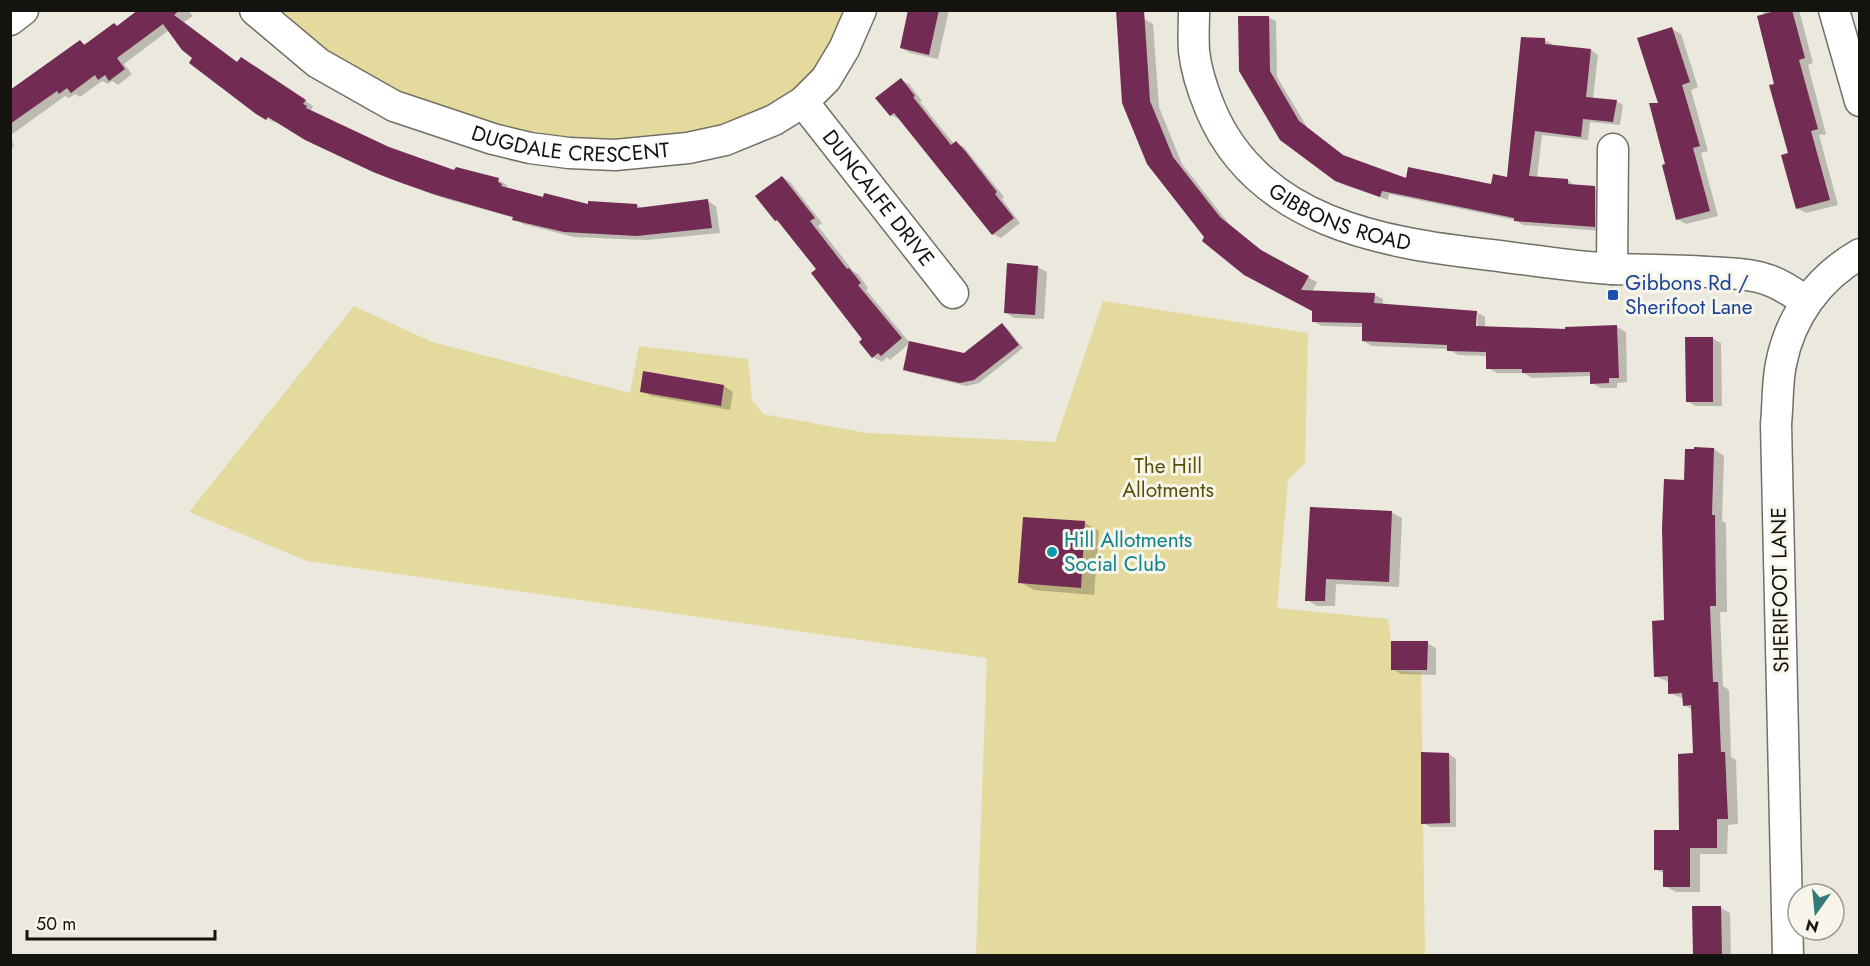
<svg xmlns="http://www.w3.org/2000/svg" width="1870" height="966" font-family="Jost,sans-serif">
	<style>
		.green { fill: #e4da9d }
		.shadow { fill: #0003; fill-rule: evenodd }
		.building { fill: #722b52 }
		.lines { fill: none; stroke-linecap: round; stroke-linejoin: round }
		.street-casing { stroke: #727066; stroke-width: 33 }
		.street { stroke: #fff; stroke-width: 30 }
		.transit-dot { fill: #1a4fb4; stroke: #f8f6ea; stroke-width: 2 }
		.culture-dot { fill: #0f9aa8; stroke: #f8f6ea; stroke-width: 2 }
		.labels { text-anchor: middle; stroke-width: 6; stroke-linejoin: round; paint-order: stroke }
		.street-label { font-size: 21px; fill: #14130f; stroke: #f8f6ea }
		.transit-label { font-size: 21px; fill: #164399; stroke: #f8f6ea; text-anchor: start }
		.park-label { font-size: 21px; fill: #5a4f09; stroke: #f8f6ea }
		.culture-label { font-size: 21px; fill: #0d838f; stroke: #f8f6ea; text-anchor: start }
	</style>
	<rect width="100%" height="100%" fill="#ebe9dd"/>
	<path class="green" d="M271 11H846L832 47 814 73 792 94 760 113 725 126 642 144 541 138 433 109 346 67Z
		M1103 301 1308 333 1305 463 1288 480 1277 608 1388 619 1391 641V670L1421 673 1425 955H976L987 658 307 561 189 512 354 306 432 342 630 393 639 346 748 359 752 400 763 414 867 433 1055 442Z"/>
	<path class="shadow" d="M140 10H188L193 16 184 22 238 63 284 86 313 106 311 110 389 148 455 172 498 180 507 185 506 188 544 199 590 206 637 205 643 209 707 201 716 206 720 233 647 240 574 237 523 224 514 218 443 198 383 176 315 144 277 120 275 123 257 113 194 58 169 30 124 64 132 74 118 85 112 81 108 84 102 81 80 97 75 94 69 98 65 96 11 135 14 147H10V92L80 42 87 45 118 27Z
		M910 10H949L938 59 910 53 901 48Z
		M1762 10H1799L1813 63 1808 65 1826 134 1819 135 1838 205 1806 213 1797 208 1790 154 1765 16Z
		M1268 17 1276 21 1277 77 1307 127 1347 158 1407 180 1492 186 1509 179 1545 40 1552 44V46L1591 50 1598 55 1593 99 1616 101 1623 105 1620 125 1590 122 1588 140 1542 135 1537 178 1568 180 1575 186 1595 188 1602 192V231L1523 225 1515 220 1389 194 1388 200 1344 185 1335 180 1241 71Z
		M1144 19 1153 24 1159 107 1182 164 1229 224 1268 256 1317 282 1312 292 1374 294 1383 299V305L1476 312 1485 317V328L1567 330 1617 327 1626 332 1627 382 1617 383V388H1601L1592 383 1591 376 1532 378 1524 373H1497L1488 368V356L1458 355 1449 349 1372 346 1363 341 1364 327 1322 326 1313 321 1314 310 1206 237 1148 164ZM1475 314H1478L1477 334H1474Z
		M1672 29 1681 34 1698 87 1691 90 1708 151 1701 153 1718 216 1686 224 1677 219 1667 165 1660 105Z
		M901 80 909 84 922 101 920 102 954 144 956 143 964 147 1004 197 1002 199 1020 223 1001 238 993 234 900 118 899 119 891 115Z
		M782 177 790 182 822 223 818 226 853 271 858 274 868 288 866 290 910 343 890 360 887 357 882 362 873 357 865 339 818 269 782 224 776 220Z
		M1009 265 1038 267 1047 272 1044 319 1014 318 1005 312Z
		M1002 325 1007 328 1023 348 979 383 966 386 909 372 904 369 964 355Z
		M1712 338 1721 343 1722 406H1696L1687 401Z
		M645 373 724 386 733 392 730 410 651 396 642 391Z
		M1714 449 1724 456 1722 521 1726 523 1727 612H1720L1723 686 1729 690 1731 757 1736 760 1738 824 1728 825 1727 854H1700V892H1676L1665 886V874L1655 869 1681 832 1695 755 1693 710 1684 705V699L1670 693 1669 682 1655 676 1665 622 1686 482Z
		M1311 509 1391 512 1402 518 1399 587 1336 584 1335 606H1317L1307 600Z
		M1025 518 1085 523 1099 531 1094 595 1034 590 1020 582Z
		M1427 643 1436 648V675L1401 674 1392 669Z
		M1449 754 1456 759V827H1430L1423 823Z
		M1693 908H1721L1730 913 1731 956H1694Z"/>
	<path class="building" d="M138 10H180L174 15 237 62 241 57 306 100 303 104 307 106 306 108 389 147 454 170 456 167 499 178 498 182 502 184 501 186 543 197 544 193 588 204V201L637 204V208L708 199 712 228 637 236 564 232 512 220 513 217 433 194 399 182 373 172 305 140 268 117 266 120 256 114 189 63 192 58 182 50 163 24 117 58 125 69 109 81 105 75 98 80 95 75 71 93 67 88 59 94 57 91 10 124V90L80 40 84 45 114 23 117 26Z
		M908 10H939L929 55 900 48Z
		M1116 10H1144L1150 101 1173 157 1220 217 1261 250 1309 276 1301 290 1375 293 1374 303 1477 311 1476 326 1565 329V327L1617 325 1619 378H1609V383L1590 384V372L1522 373V369H1486V352L1447 351V345L1362 341V323L1312 322V311L1244 275 1202 241 1204 237 1147 164 1122 103Z
		M1779 10H1792L1805 58 1799 60 1818 129 1811 131 1830 200 1796 209 1781 155 1788 153 1769 85 1774 84 1757 16Z
		M1238 16H1269L1270 71 1299 121 1343 155 1406 178 1408 167 1491 184 1493 174 1507 177 1521 37 1545 38V44L1591 49 1586 97 1617 100 1613 122 1583 119 1581 137 1535 131 1529 176 1568 179V184L1595 186V227L1514 221V218L1382 191 1380 197 1335 181 1280 140 1239 71Z
		M1672 27 1690 82 1682 85 1700 146 1693 148 1710 211 1676 220 1662 165 1665 164 1649 103H1658L1637 38Z
		M901 78 915 96 913 97 951 145 956 141 966 152 997 192 995 194 1014 218 992 235 894 113 890 116 875 98Z
		M782 176 815 218 810 221 847 269 849 268 861 283 858 285 902 338 881 356 878 353 872 358 859 342 862 339 811 273 816 269 777 220 775 221 755 196Z
		M1007 263 1038 266 1035 315 1004 313Z
		M1002 323 1019 345 974 380 960 383 903 370 909 341 964 353Z
		M1685 337H1713V402H1686Z
		M643 371 724 385 721 406 640 392Z
		M1694 447 1714 448 1712 515H1715L1716 606H1710L1713 682H1718L1721 752H1725L1728 819H1717V848H1690V887H1663V870H1654V830H1679L1678 754 1693 753 1691 705 1683 706 1682 693 1668 694V676L1654 677 1652 621 1664 620 1662 528 1664 479 1684 480 1685 449H1694Z
		M1310 507 1392 511 1389 582 1326 579 1325 601H1305Z
		M1023 517 1085 521 1081 588 1018 583Z
		M1391 641H1428L1427 670H1391Z
		M1421 752 1449 753 1450 823 1421 824Z
		M1692 906H1721L1722 956H1693Z"/>
	<g class="lines">
		<defs>
			<g id="street">
				<path id="s1" d="M255 10 318 63 394 106 493 139 530 148 569 153 615 155 688 148 725 140 774 120 803 102 826 79 844 49 861 10"/>
				<path id="s2" d="M1194 10C1194 24 1193 38 1194 51 1196 70 1203 91 1210 108 1257 222 1382 243 1491 255 1532 260 1573 267 1613 269 1645 270 1677 270 1708 272 1726 273 1745 273 1762 278 1778 282 1792 292 1806 301"/>
				<path d="M1834 10 1860 101"/>
				<path d="M10 20 23 10"/>
				<path id="s3" d="M803 102 953 293"/>
				<path d="M1612 269 1613 149"/>
				<path d="M1788 956 1776 424C1778 405 1777 383 1781 364 1790 317 1818 278 1860 254"/>
			</g>
		</defs>
		<use href="#street" class="street-casing"/>
		<use href="#street" class="street"/>
	</g>
	<rect class="transit-dot" x="1607" y="289" width="12" height="12" rx="3"/>
	<circle class="culture-dot" cx="1052" cy="552" r="6"/>
	<g class="labels">
		<g class="street-label">
			<text dy="7" stroke="none"><textPath href="#s1" startOffset="352">DUGDALE CRESCENT</textPath></text>
			<text dy="7" stroke="none"><textPath href="#s3" startOffset="122">DUNCALFE DRIVE</textPath></text>
			<text dy="7" stroke="none"><textPath href="#s2" startOffset="278">GIBBONS ROAD</textPath></text>
			<text transform="translate(1780 590) rotate(-91)" y="7">SHERIFOOT LANE</text>
		</g>
		<g class="transit-label">
			<text x="1625" y="290">Gibbons Rd /<tspan x="1625" dy="24">Sherifoot Lane</tspan></text>
		</g>
		<g class="park-label">
			<text x="1168" y="473">The Hill<tspan x="1168" dy="24">Allotments</tspan></text>
		</g>
		<g class="culture-label">
			<text x="1064" y="547">Hill Allotments<tspan x="1064" dy="24">Social Club</tspan></text>
		</g>
	</g>
	<rect width="1870" height="966" fill="none" stroke="#14130f" stroke-width="24"/>
	<g transform="translate(1816 912) rotate(195)"><circle r="28" fill="#f8f6ea" stroke="#9d9b92" stroke-width="1.5"/>
	<path d="M0-4.5L10 22L0 15L-10 22Z" fill="#327b78"/>
	<text y="-9" font-size="16" font-weight="bold" text-anchor="middle" fill="#14130f">N</text>
	</g>
	<path d="M27 930v9h188v-9" fill="none" stroke="#14130f" stroke-width="3"/>
	<text x="36" y="930" font-size="18" fill="#14130f" stroke="#f8f6ea" stroke-width="4.5" paint-order="stroke">50 m</text>
</svg>
